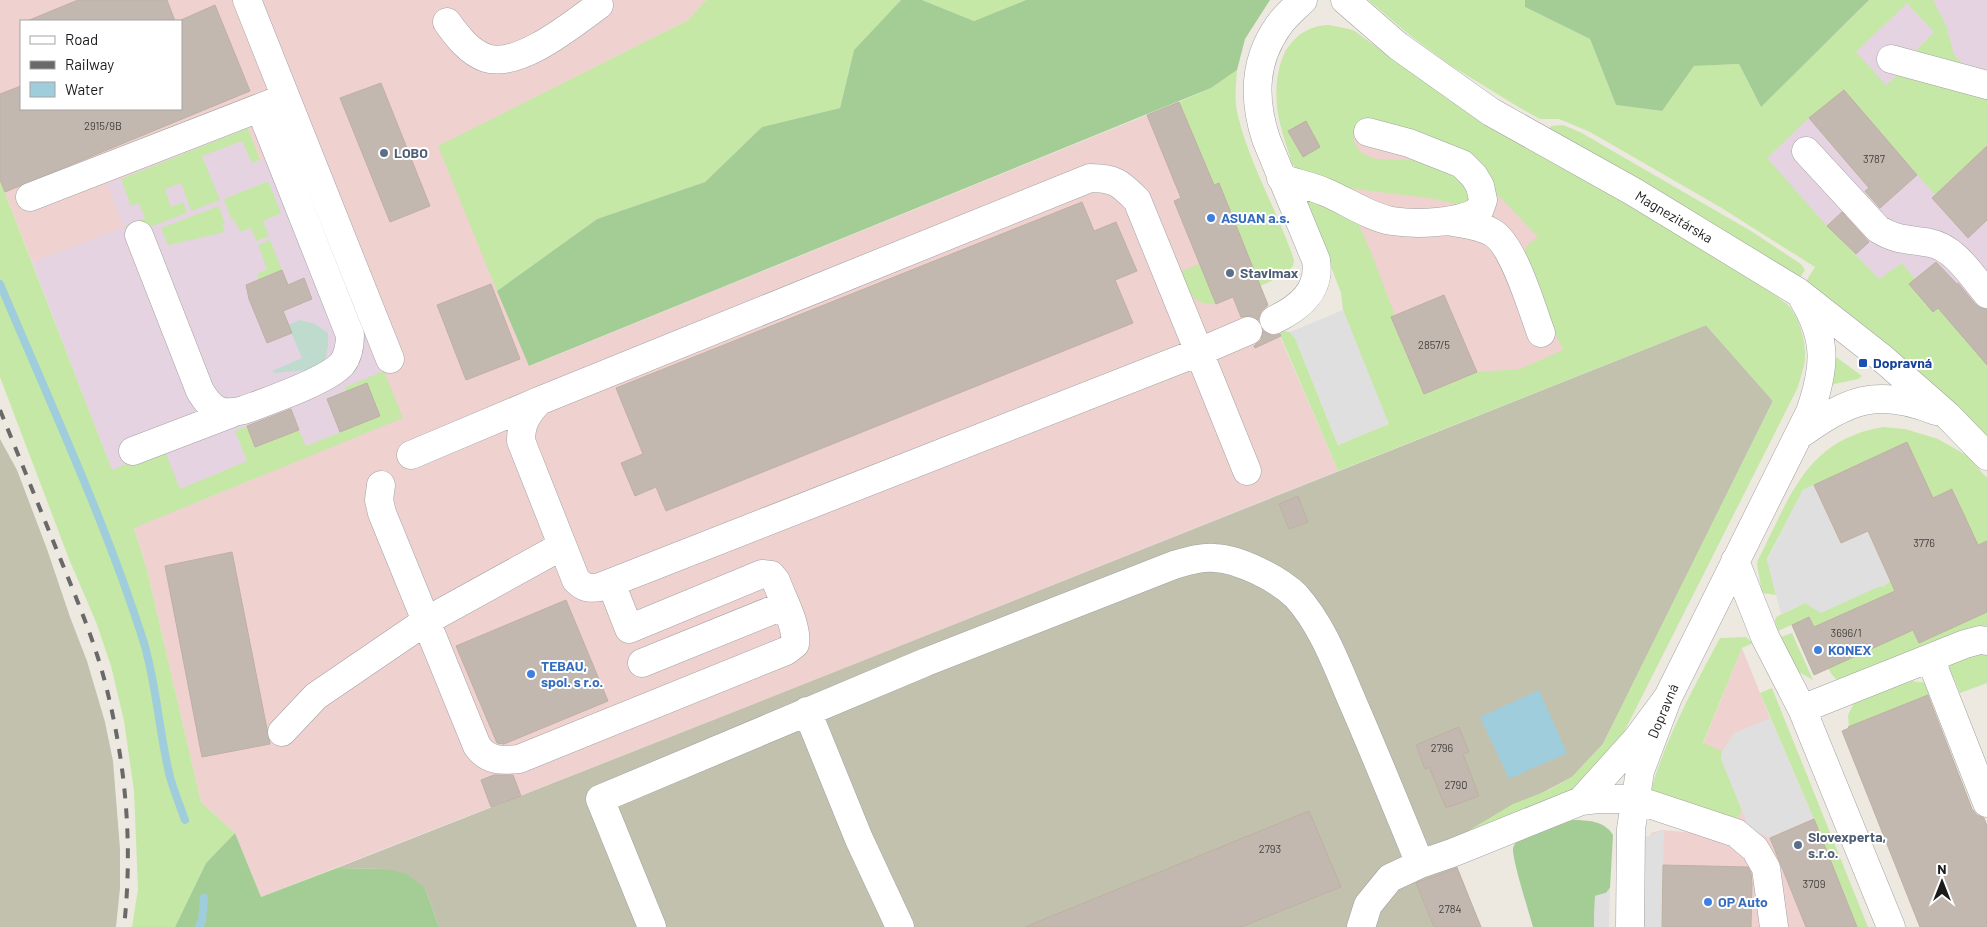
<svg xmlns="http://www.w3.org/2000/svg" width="1987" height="927" font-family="Barlow,sans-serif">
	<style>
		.commercial { fill: #efd1cf; fill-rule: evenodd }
		.industrial { fill: #e6d3e2 }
		.construction { fill: #c1c1ad }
		.grass { fill: #c5e8a6 }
		.forest { fill: #a4cd95 }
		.wetland { fill: #bedbce }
		.parking { fill: #dfdfdf }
		.water { fill: #a0cddb }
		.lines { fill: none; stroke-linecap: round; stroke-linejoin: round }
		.stream { stroke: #a0cddb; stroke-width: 8 }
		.building { fill: #c2b8b0; stroke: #bfb0a3 }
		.minor-casing { stroke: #a2a2a2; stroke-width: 29 }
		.minor { stroke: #fff; stroke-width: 28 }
		.rail { stroke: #696969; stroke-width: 4; stroke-dasharray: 10 10; stroke-linecap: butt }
		.service-dot { fill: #5c6f8a; stroke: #fff; stroke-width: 2 }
		.shop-dot { fill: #3f7fe0; stroke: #fff; stroke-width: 2 }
		.transit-dot { fill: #1a4fb4; stroke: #fff; stroke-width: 2 }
		.labels { text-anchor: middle; stroke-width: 4; stroke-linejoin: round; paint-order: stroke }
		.number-label { font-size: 11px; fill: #454240 }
		.service-label { font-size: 14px; font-weight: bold; fill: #4e5e75; stroke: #fff; text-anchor: start }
		.street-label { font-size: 14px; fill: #1b1b1b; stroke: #fff }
		.shop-label { font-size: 14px; font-weight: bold; fill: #366cbe; stroke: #fff; text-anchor: start }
		.transit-label { font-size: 14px; font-weight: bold; fill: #164399; stroke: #fff; text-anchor: start }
	</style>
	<rect width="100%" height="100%" fill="#ede9e1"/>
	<path class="commercial" d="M0 0H706L688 20 439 146 530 366 1179 102 1338 471 754 704 261 897 235 833 201 802 147 570 134 528 402 418 260 160 248 128 108 184 125 227 32 262 0 180ZM21 21H181V109H21Z
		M1329 25 1353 30 1441 94 1734 265 1429 434 1325 182 1292 164 1279 118 1278 82 1280 65 1285 51 1300 34 1318 26Z
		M1742 648 1770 718 1814 819 1857 927H1641L1651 833 1662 830 1709 834 1680 801Z"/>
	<path class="industrial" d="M1869 0H1987V417L1712 160 1761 107Z
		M248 128 260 160 294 146 403 418 134 528 32 262 124 227 107 184Z"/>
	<path class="construction" d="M1706 325 1773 401 1603 744 1572 777 1448 843 1481 927H439L425 888 386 869 337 868 754 704Z
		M0 439 17 470 47 549 70 617 87 661 105 722 113 761 120 849V888L116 927H0Z"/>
	<path class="grass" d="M706 0H901L854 50 840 108 762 127 705 182 597 219 497 291 438 146 688 20Z
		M922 0H1026L974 21Z
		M1368 0H1525V7L1590 39 1616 105 1661 111 1694 66 1739 64 1761 107 1869 0H1933L1946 25 1954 55 1969 70 1914 58 1916 51 1934 32 1907 3 1856 52 1886 85 1901 72 1987 96V146L1935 195 1844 90 1809 118 1767 158 1827 226 1879 279 1902 263 1915 279 1909 284 1933 312 1938 308 1987 365V438C1931 380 1870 330 1805 283L1815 267 1720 207 1590 132 1559 119H1540L1520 108 1450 65 1412 37Z
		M1329 25 1353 30 1441 94 1734 265 1787 304C1800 318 1806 341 1805 360 1804 369 1800 378 1798 387L1619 742 1579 790 1448 843 1513 804 1549 790 1572 777 1603 744 1773 401 1706 325 1338 471 1278 330 1290 332 1295 338 1338 445 1388 424 1343 310 1341 293 1303 194 1352 210 1371 252 1395 316 1391 318 1424 394 1477 372 1520 369 1563 350 1524 266 1522 253 1530 243 1538 237C1523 221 1508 205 1492 190 1476 176 1386 114 1368 119 1361 121 1358 126 1354 131V141L1358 149 1365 155 1376 159 1409 160 1451 167 1475 194 1463 206C1452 203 1440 200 1429 198 1392 192 1318 191 1292 164 1288 149 1282 134 1279 119 1271 80 1280 27 1329 25Z
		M1237 70C1236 85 1234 101 1238 116 1250 166 1278 211 1294 260L1293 266 1285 275 1260 286 1214 185 1179 102 1211 88Z
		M1563 125 1580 132 1751 231 1801 264 1805 270 1799 279 1548 130 1551 126Z
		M248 128 260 160 252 163 242 141 202 156 220 200 191 211 181 183 165 189 171 207 183 202 187 213 128 235 125 227 145 218 139 203 131 206 121 179Z
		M0 180 112 470 164 449 180 489 247 461 235 431 247 426 255 447 299 430 306 446 380 416 367 384 346 391 345 387 384 371 403 418 134 528 147 570 201 802 235 833 206 863 175 927H132L138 889 134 791 124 721 111 666 96 622 69 559 0 377Z
		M268 181 281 213 263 221 269 236 256 241 251 228 240 232 235 220 232 221 224 199Z
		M219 206 225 224 222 225 225 232 168 245 161 228Z
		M270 240 282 270 259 280 257 274 267 269 258 245Z
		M1200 264 1216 304C1193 306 1188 290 1179 272Z
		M1832 354 1862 376 1858 379 1830 385Z
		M1883 427 1905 429 1938 439 1966 455 1987 478V541L1977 546 1953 489 1933 498 1907 442 1803 490 1767 559 1776 595 1762 593 1757 564 1758 560C1790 498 1805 440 1883 427Z
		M1891 581 1919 643 1987 612V628L1839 681C1823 672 1818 634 1809 617L1778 631 1775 621 1776 617 1805 603 1880 586 1883 587 1885 583Z
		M1792 633 1813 680 1795 670 1781 637Z
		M1746 637 1753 643 1742 648 1703 743 1722 751 1721 759 1742 810 1739 816 1734 818 1659 796 1651 790C1666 737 1694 687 1720 638Z
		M1987 648V683L1960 693 1949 667 1951 659Z
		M1912 681 1927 683 1934 693 1849 727 1848 715 1855 701Z
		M1772 688 1868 927H1857L1814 819 1760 693Z"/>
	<path class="forest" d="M901 0H922L974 21 1026 0H1270L1245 39 1237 70 1211 88 529 366 497 291 597 219 705 182 762 127 840 108 854 50Z
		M1525 0H1869L1761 107 1739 64 1694 66 1662 111 1616 105 1590 39 1525 7Z
		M1573 820C1587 820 1605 821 1613 835L1610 888 1606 893 1595 896 1594 927H1533C1529 912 1512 860 1513 848 1514 844 1517 841 1520 839Z
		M235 833 261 897 337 868 386 869 407 874 425 888 439 927H175L206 863Z"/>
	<path class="wetland" d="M300 320 315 324 328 333V346L325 361 307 370 275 373 272 371 302 358 288 325Z"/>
	<path class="parking" d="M1343 310 1389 424 1338 445 1295 338 1290 332Z
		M1814 485 1841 543 1868 531 1891 581 1883 587 1880 586 1821 613 1805 603 1781 614 1767 560 1803 490Z
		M1770 718 1814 819 1770 838 1749 828 1721 759 1722 751 1734 733Z
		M1664 830 1662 927H1641L1643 838Z
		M1610 888 1609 927H1594L1595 896 1606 893Z"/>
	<path class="water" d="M1539 690 1567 753 1509 779 1480 717Z"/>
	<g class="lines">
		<path class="stream" d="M0 284C50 403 105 520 144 643 157 687 159 733 170 777 174 791 180 806 185 820
			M199 927 202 921 204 898"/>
	</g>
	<path class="building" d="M78 0H167L175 21H27Z
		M215 5 250 91 5 192 0 180V94L21 86V109H181V20Z
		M381 83 430 206 390 222 340 98Z
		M1844 90 1917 175 1880 208 1865 191 1869 188 1809 118Z
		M1179 102 1214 185 1219 183 1268 305 1261 311 1258 320 1250 316 1241 317 1233 297 1216 304 1174 201 1181 198 1147 115Z
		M1306 121 1320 147 1303 157 1288 131Z
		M1987 146V220L1968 238 1932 198Z
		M1082 202 1094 231 1116 222 1137 271 1115 280 1133 323 666 511 656 487 635 496 621 463 643 454 616 388Z
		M1842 212 1869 242 1856 254 1827 226Z
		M1936 262 1957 284 1958 283 1975 304 1987 310V365L1938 308 1933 312 1909 284Z
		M282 270 288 285 304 278 312 299 283 311 292 333 267 343 249 299 246 285Z
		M491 284 520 359 466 380 437 305Z
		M1444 295 1477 372 1424 394 1391 317Z
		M1263 331 1273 336 1280 334 1281 336 1255 348 1254 346 1261 340Z
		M367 383 380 416 340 432 327 399Z
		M291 409 299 430 255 447 247 426Z
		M1907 442 1933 498 1952 489 1978 545 1987 541V612L1919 643 1913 630 1814 675 1792 625 1809 617 1814 627 1895 591 1868 531 1841 543 1814 485Z
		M1298 496 1308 522 1289 529 1279 504Z
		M232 552 270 744 202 757 165 566Z
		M566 600 608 701 504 744 497 743 456 646Z
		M1928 695 1972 809 1977 815 1984 818 1987 826V927H1920L1842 731 1849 728 1848 727Z
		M1459 727 1469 752 1463 754 1479 796 1446 808 1429 767 1425 769 1416 745Z
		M494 775H513L521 796 491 807 481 780Z
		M1309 811 1341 887 1241 927H1025Z
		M1814 819 1857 927H1806L1770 838Z
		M1663 865 1748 867 1751 873 1752 884 1751 927H1662Z
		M1457 868 1481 927H1434L1416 883Z"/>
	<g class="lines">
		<defs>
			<path id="minor" d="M247 0 390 359
				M1345 0 1398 46 1491 112 1634 192 1798 292 1882 358 1948 416 1987 456
				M447 22C457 36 469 52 486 58 519 69 574 23 599 5
				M1891 59 1987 85
				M1806 151 1878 229C1897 241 1909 239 1930 243 1954 247 1972 276 1987 294
				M1281 178C1295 183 1311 186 1325 192 1347 201 1369 217 1392 221 1417 225 1458 223 1479 211L1483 200 1480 186 1474 176 1462 164 1409 143 1368 132
				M30 197 277 101
				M1448 221C1463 224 1480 225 1493 233 1514 246 1532 309 1541 333
				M139 235 200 391C212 411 221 416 244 410 268 401 327 381 342 364 349 355 350 345 350 335L260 108
				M1274 320C1299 308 1321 291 1316 260L1266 139C1253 99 1253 61 1279 25 1285 16 1295 8 1303 0
				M1798 436C1848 400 1876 387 1936 411
				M133 451 230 414
				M411 455 539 401
				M1247 471 1199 352 600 587C589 589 584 588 576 580L521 441C521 423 527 414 539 401L1090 178C1115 178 1120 183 1137 200L1199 352 1248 331
				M381 485 379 500 382 513 426 621 562 546
				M1735 561 1765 637 1802 709 1891 927
				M1930 658 1987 803
				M642 663 785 605
				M1802 709 1965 644 1980 640 1987 641
				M807 711 859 839 900 927
				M282 732 316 696 426 621 477 746C488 761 501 761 519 759L786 651 795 644C798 626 782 598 776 581L771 575 762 574 629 629 611 583
				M1581 801 1598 799H1634L1736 833 1755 849 1766 868 1774 927
				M652 927 600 799 926 662 1174 565C1188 561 1200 557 1215 558 1239 559 1279 579 1296 596 1323 626 1337 666 1353 703 1376 756 1398 810 1420 864L1452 853 1581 801 1637 739 1668 697
				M1361 927 1368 905 1390 878 1420 864
				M1630 927 1631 829 1640 771 1668 697 1810 412C1825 368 1828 340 1803 299"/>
		</defs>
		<use href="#minor" class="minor-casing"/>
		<use href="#minor" class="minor"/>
		<path class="rail" d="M0 410C20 459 40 509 60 558 77 600 95 642 106 686 126 765 133 846 124 927"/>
	</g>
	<g class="service-dot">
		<circle cx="384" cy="153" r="5"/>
		<circle cx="1230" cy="273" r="5"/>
		<circle cx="1798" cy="845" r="5"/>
	</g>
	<g class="shop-dot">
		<circle cx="1211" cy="218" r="5"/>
		<circle cx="1818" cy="650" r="5"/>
		<circle cx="531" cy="674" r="5"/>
		<circle cx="1708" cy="902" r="5"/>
	</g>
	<rect class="transit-dot" x="1858" y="358" width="10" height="10" rx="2.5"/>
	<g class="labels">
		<g class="number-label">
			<text x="103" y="130">2915/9B</text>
			<text x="1874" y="163">3787</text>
			<text x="1434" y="349">2857/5</text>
			<text x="1924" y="547">3776</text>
			<text x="1846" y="637">3696/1</text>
			<text x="1442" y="752">2796</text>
			<text x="1456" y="789">2790</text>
			<text x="1270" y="853">2793</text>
			<text x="1814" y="888">3709</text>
			<text x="1450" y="913">2784</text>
		</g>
		<g class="service-label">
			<text x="394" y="158">LOBO</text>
			<text x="1240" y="278">Stavimax</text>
			<text x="1808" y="842">Slovexperta,<tspan x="1808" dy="16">s.r.o.</tspan></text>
		</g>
		<g class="street-label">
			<text transform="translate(1674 217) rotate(31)" y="5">Magnezitárska</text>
			<text transform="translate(1663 711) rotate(-67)" y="5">Dopravná</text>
		</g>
		<g class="shop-label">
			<text x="1221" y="223">ASUAN a.s.</text>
			<text x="1828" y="655">KONEX</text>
			<text x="541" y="671">TEBAU,<tspan x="541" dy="16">spol. s r.o.</tspan></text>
			<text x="1718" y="907">OP Auto</text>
		</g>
		<g class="transit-label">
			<text x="1873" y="368">Dopravná</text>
		</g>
	</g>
	<rect x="20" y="20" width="162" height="90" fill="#ffffff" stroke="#a4a4a4"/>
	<rect x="30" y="36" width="25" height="8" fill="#ffffff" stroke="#a4a4a4"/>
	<text x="65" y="45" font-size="15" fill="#1b1b1b">Road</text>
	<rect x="30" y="61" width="25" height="8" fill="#696969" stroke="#a4a4a4"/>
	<text x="65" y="70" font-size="15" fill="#1b1b1b">Railway</text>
	<rect x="30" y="82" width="25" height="15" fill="#a0cddb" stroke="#a4a4a4"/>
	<text x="65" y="95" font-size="15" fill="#1b1b1b">Water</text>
	<g transform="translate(1942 882)" stroke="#ffffff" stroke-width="4" paint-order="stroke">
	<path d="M0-4L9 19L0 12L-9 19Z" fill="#1b1b1b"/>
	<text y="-8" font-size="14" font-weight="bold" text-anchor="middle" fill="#1b1b1b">N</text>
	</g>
</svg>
